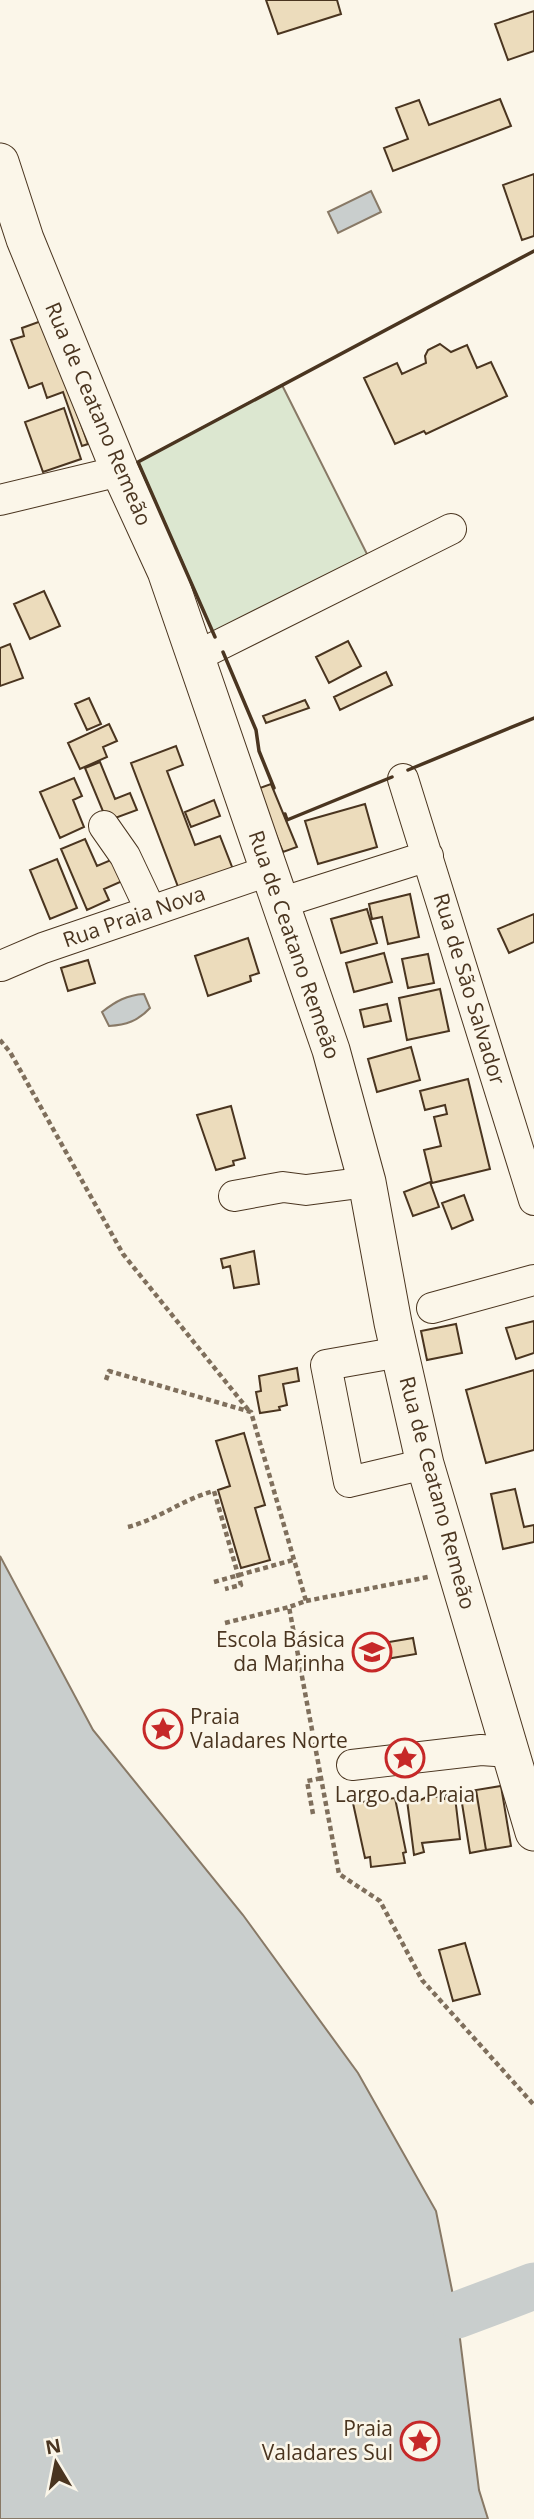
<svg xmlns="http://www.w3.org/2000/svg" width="534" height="2519" font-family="'Open Sans',sans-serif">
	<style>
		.green { fill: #dce7d0; stroke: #887966; stroke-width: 2 }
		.water { fill: #c9cecd; stroke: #887966; stroke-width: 2 }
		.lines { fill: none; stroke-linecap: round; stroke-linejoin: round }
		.river { stroke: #c9cecd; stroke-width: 47 }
		.building { fill: #ecdcbc; stroke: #4a3520; stroke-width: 2 }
		.minor-casing { stroke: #4a3520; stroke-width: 32 }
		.major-casing { stroke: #4a3520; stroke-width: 39 }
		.path { stroke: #7f6f5c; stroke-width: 4.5; stroke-dasharray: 5 3.5; stroke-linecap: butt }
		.minor { stroke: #fbf6e9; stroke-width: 30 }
		.major { stroke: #fbf6e9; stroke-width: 37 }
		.wall { stroke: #4a3520; stroke-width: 3.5 }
		.labels { text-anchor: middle; stroke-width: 5; stroke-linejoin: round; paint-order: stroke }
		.street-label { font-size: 21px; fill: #4a3520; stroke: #fbf6e9 }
		.poi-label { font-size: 21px; fill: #4a3520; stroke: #fbf6e9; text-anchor: end }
	</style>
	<rect width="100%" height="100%" fill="#fbf6e9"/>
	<path class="green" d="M282 385 368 556 213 633 138 462Z"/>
	<path class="water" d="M371 191 381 212 338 233 328 212Z
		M144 994 150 1008C138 1021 126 1025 109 1026L102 1012C116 1001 127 995 144 994Z
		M0 1556 93 1730 243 1915 358 2073 436 2211 457 2315 479 2490 488 2519H0Z"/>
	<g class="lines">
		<path class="river" d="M457 2315 534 2286"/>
	</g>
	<path class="building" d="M266 0H337L341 14 278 34Z
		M534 11V51L508 60 495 24Z
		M500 99 511 126 393 171 384 148 408 139 396 108 419 100 429 125Z
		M534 174V236L522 240 503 185Z
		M44 320 88 444 82 446 63 392 47 398 42 383 29 388 11 340 24 336 22 328Z
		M440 344 451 352 467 345 477 368 491 362 507 396 426 434 424 431 395 444 364 378 397 363 402 374 426 363 425 356 428 350Z
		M64 408 81 459 43 472 25 422Z
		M44 591 60 626 30 639 14 604Z
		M348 641 361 666 329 683 316 657Z
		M10 644 23 678 0 686V648Z
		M386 672 392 685 340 710 334 697Z
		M89 698 101 724 87 730 75 704Z
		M305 700 309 708 266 723 263 716Z
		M109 724 117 741 103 747 107 757 80 769 68 743Z
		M176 746 183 765 167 771 195 845 220 836 234 872 180 892 131 763Z
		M100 762 115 799 130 793 137 810 107 821 85 768Z
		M74 778 82 796 73 800 84 827 60 838 40 792Z
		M271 784 297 847 283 852 257 789Z
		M214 800 220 816 191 827 185 812Z
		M365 804 377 847 318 864 305 821Z
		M85 839 97 866 118 857 127 879 104 889 109 900 87 910 61 849Z
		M57 859 77 908 50 919 30 870Z
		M410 894 419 937 388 944 382 917 372 919 369 904Z
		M367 909 377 943 341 953 331 919Z
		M534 914V942L509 953 498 929Z
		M248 938 259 973 250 976 251 981 208 996 195 956Z
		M384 953 392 982 354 992 346 963Z
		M428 954 434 983 408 988 402 959Z
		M88 960 95 983 68 991 61 968Z
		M440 989 449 1031 407 1040 399 998Z
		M387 1004 391 1021 364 1027 360 1010Z
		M411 1047 420 1080 377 1092 368 1059Z
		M468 1079 490 1169 432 1183 424 1150 441 1146 434 1117 447 1114 445 1105 425 1110 420 1091Z
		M231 1106 245 1158 233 1161 234 1165 216 1170 197 1115Z
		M430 1182 439 1207 413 1216 404 1192Z
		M464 1195 473 1220 452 1229 442 1203Z
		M254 1251 259 1284 234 1288 230 1266 223 1268 221 1259Z
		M534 1321V1353L516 1359 506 1328Z
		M456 1324 462 1353 427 1360 421 1331Z
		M297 1368 299 1381 283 1384 287 1405 279 1407 280 1410 260 1413 256 1392 261 1391 259 1376Z
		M534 1370V1450L486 1463 466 1390Z
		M244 1433 265 1505 255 1508 270 1560 241 1568 218 1490 230 1486 216 1441Z
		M515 1489 524 1527 534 1525V1542L503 1549 491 1494Z
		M413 1638 416 1654 386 1659 383 1643Z
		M501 1786 511 1846 486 1850 476 1790Z
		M476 1790 486 1850 470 1853 460 1791Z
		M447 1793H452L455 1797 460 1839 422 1843 424 1852 414 1855 407 1800 411 1796 417 1802 430 1795 445 1799Z
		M395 1798 406 1852 403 1853 405 1863 371 1867 370 1857 365 1858 353 1803Z
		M465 1943 480 1994 453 2001 439 1950Z"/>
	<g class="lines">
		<defs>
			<path id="minor" d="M0 500 120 471
				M195 657 451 529
				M403 779 534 1200
				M104 826 125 856 151 911
				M280 903 428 856
				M1 966 43 948 268 871
				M234 1196 283 1187 306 1190 367 1182
				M432 1308 534 1280
				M400 1352 326 1365 349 1482 425 1464
				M352 1765 481 1750 510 1752"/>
			<path id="major" d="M0 162 25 239 120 471 166 571 331 1050 367 1182 393 1323 425 1464 534 1832"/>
		</defs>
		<use href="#minor" class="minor-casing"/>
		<use href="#major" class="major-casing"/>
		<path class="path" d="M0 1040 10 1052 123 1254 250 1412
			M106 1380 109 1371 251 1412 306 1601 289 1607 339 1874 380 1901 422 1980 534 2105
			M128 1527C159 1519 183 1499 214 1491L241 1585 225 1589
			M214 1582 293 1560
			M306 1601 428 1577
			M225 1623 289 1607
			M313 1814 307 1781 322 1778"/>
		<use href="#minor" class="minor"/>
		<use href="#major" class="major"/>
		<path class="wall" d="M215 637 138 462 534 251
			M223 652 256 730 259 751 274 788
			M408 770 534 718
			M285 814 287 820 392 777"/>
	</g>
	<defs>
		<symbol id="school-ring" viewBox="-11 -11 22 22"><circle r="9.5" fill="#fbf6e9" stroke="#c62828" stroke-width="1.5"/><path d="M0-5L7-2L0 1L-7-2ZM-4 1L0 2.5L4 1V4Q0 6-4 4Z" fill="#c62828"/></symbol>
		<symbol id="sight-ring" viewBox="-11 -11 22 22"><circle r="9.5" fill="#fbf6e9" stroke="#c62828" stroke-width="1.5"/><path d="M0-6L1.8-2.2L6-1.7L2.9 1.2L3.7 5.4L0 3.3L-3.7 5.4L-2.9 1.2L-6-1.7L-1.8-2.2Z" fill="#c62828"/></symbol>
	</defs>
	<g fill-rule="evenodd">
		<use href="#school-ring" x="350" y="1630" width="44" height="44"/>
		<use href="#sight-ring" x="141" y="1707" width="44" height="44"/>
		<use href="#sight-ring" x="383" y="1736" width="44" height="44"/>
		<use href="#sight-ring" x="398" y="2419" width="44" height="44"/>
	</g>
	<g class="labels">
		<g class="street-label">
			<text transform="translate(98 414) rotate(67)" y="7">Rua de Ceatano Remeão</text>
			<text transform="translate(134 917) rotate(-19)" y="7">Rua Praia Nova</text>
			<text transform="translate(294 945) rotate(71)" y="7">Rua de Ceatano Remeão</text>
			<text transform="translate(469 989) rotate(73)" y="7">Rua de São Salvador</text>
			<text transform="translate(437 1493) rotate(75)" y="7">Rua de Ceatano Remeão</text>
		</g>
		<g class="poi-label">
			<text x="345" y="1647">Escola Básica<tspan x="345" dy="24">da Marinha</tspan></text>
			<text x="190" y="1724" text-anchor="start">Praia<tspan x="190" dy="24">Valadares Norte</tspan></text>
			<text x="405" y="1802" text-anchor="middle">Largo da Praia</text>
			<text x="393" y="2436">Praia<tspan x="393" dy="24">Valadares Sul</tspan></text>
		</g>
	</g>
	<g transform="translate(56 2463) rotate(350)" stroke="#fbf6e9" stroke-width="5" paint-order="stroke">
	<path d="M0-5L12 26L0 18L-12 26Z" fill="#4a3520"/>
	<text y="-10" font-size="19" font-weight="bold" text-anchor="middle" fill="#4a3520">N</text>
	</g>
</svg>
